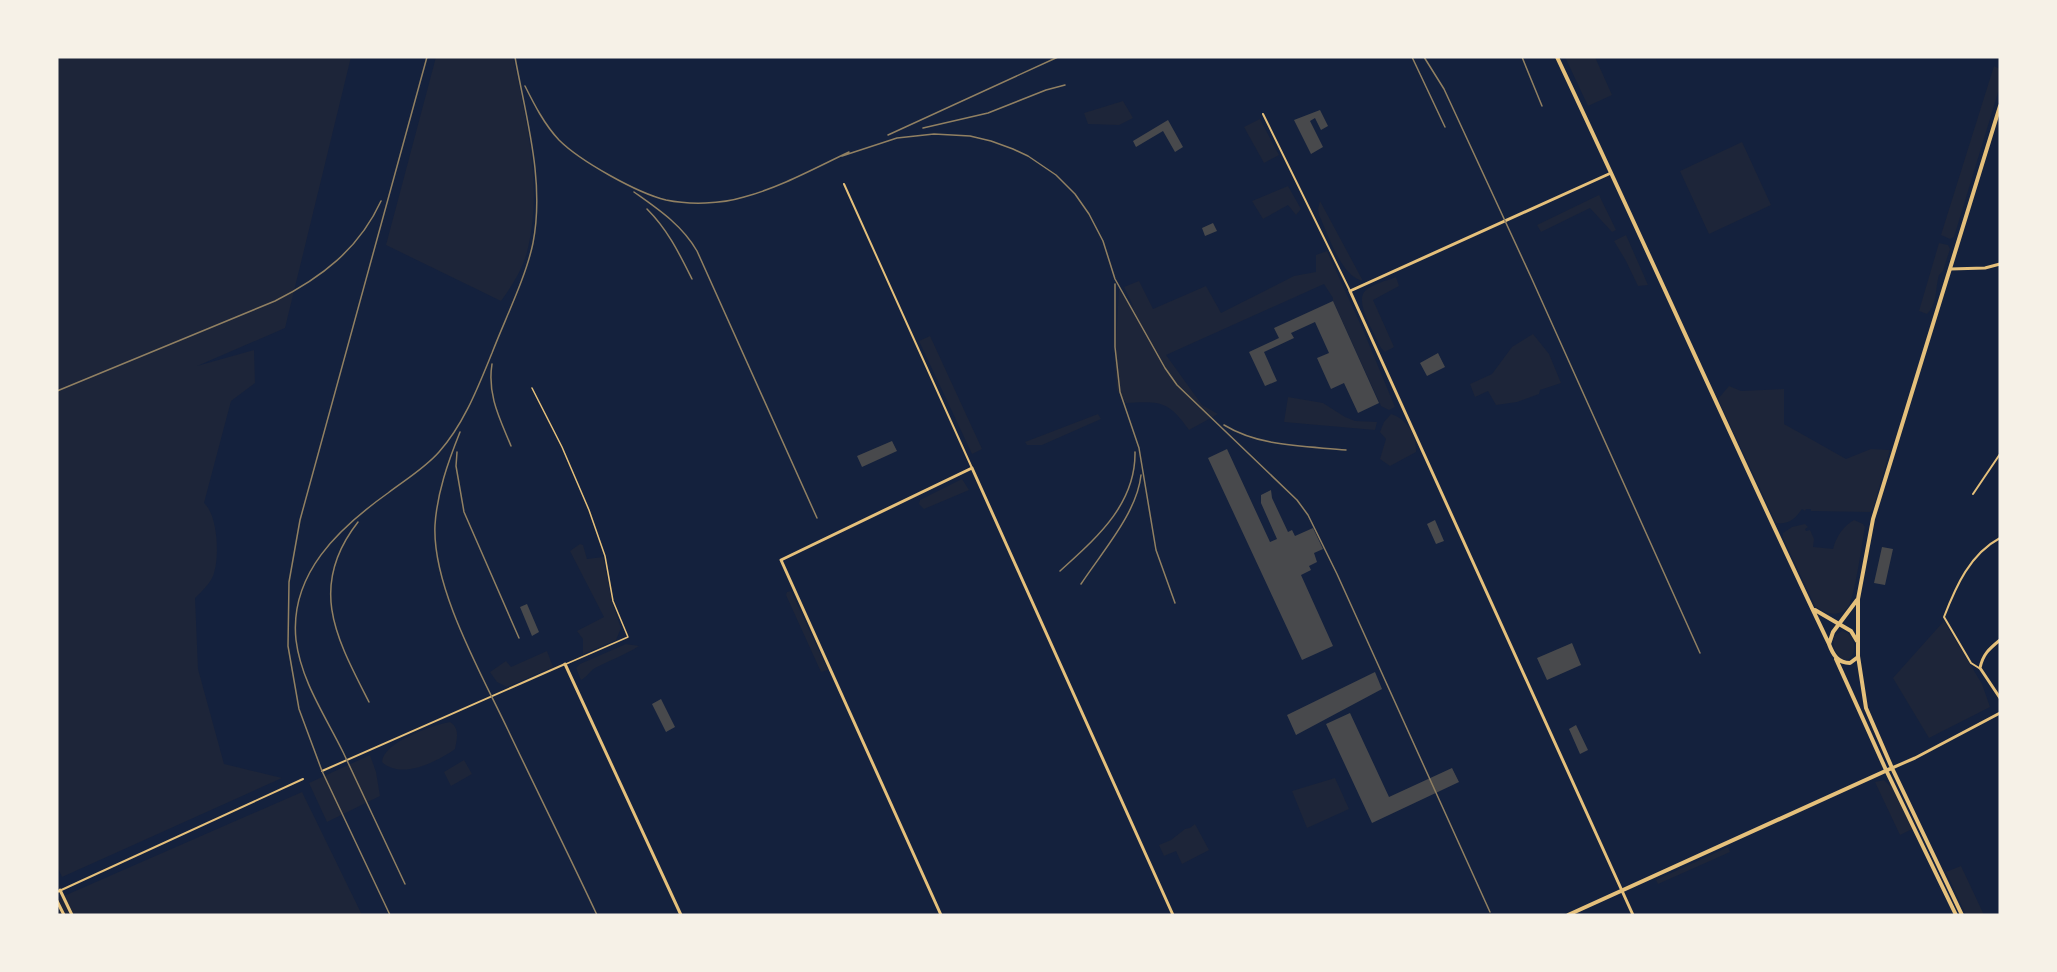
<svg xmlns="http://www.w3.org/2000/svg" width="2057" height="972" font-family="'PT Sans Narrow',sans-serif">
	<style>
		.green { fill: #1d2539 }
		.building { fill: #48494c }
		.lines { fill: none; stroke-linecap: round; stroke-linejoin: round }
		.service { stroke: #e5c07b; stroke-width: 1.5 }
		.minor { stroke: #e5c07b; stroke-width: 2 }
		.tertiary { stroke: #e5c07b; stroke-width: 3 }
		.secondary { stroke: #e5c07b; stroke-width: 3 }
		.primary { stroke: #e5c07b; stroke-width: 4 }
		.rail { stroke: #918062; stroke-width: 1.5 }
	</style>
	<rect width="100%" height="100%" fill="#14213d"/>
	<path class="green" d="M57 57H351L285 328 197 366 254 350 255 383 231 401 204 503C218 515 220 559 213 576 209 585 202 591 195 598L198 669 224 764 282 778 62 877 57 866Z
		M436 57H513C526 119 543 185 528 248 524 267 512 286 501 301L386 245Z
		M1565 57H1595L1612 95 1588 106Z
		M1994 66 2000 69V86L1954 237 1950 239 1941 235Z
		M1123 101 1133 118 1119 125 1088 124 1084 113Z
		M1260 119 1279 155 1264 163 1244 127Z
		M1742 142 1771 205 1709 234 1680 171Z
		M1288 186 1301 209 1296 215 1288 205 1263 219 1252 201Z
		M1599 195 1616 230 1612 232 1590 208 1541 232 1537 225Z
		M1320 201 1363 281C1341 277 1328 234 1319 215L1318 209Z
		M1626 235 1648 285 1638 286 1626 261 1614 241Z
		M1939 243 1948 245 1950 249 1943 271 1939 275C1935 288 1938 303 1927 314L1919 311Z
		M1327 251 1364 332 1395 407 1389 410 1381 406 1333 301V298L1324 284 1166 355 1202 405 1218 414 1189 430C1169 401 1160 401 1126 403L1117 390 1115 364 1119 288 1134 308 1124 287 1139 281 1153 309 1206 286 1221 313 1294 276 1316 272V255Z
		M1396 277 1399 286 1373 300 1394 347 1385 352 1381 348C1376 336 1354 302 1365 291 1372 284 1386 281 1396 277Z
		M1533 334 1549 354 1561 383 1540 390 1539 394 1517 402 1496 405 1488 391 1475 397 1470 384 1492 374 1512 347Z
		M930 336 982 449 972 454 919 341Z
		M1729 386 1741 391 1784 389V424L1846 459 1871 449 1890 450 1873 509 1870 512 1811 511V509H1806L1805 511 1802 509C1795 519 1788 525 1776 523L1718 399Z
		M1288 397 1323 403 1345 417 1355 421 1377 422 1375 430 1284 422Z
		M1098 414 1101 419 1042 445H1027L1025 442Z
		M1391 414C1407 419 1417 435 1416 452L1390 466 1380 459 1386 439 1380 432 1384 422Z
		M962 479 969 490 924 509 919 504 920 500Z
		M1854 520 1863 524 1865 527C1862 542 1855 598 1848 607 1840 618 1824 614 1815 606L1783 538V533L1792 527 1805 524 1808 527 1805 529 1806 531 1810 530 1814 539 1813 547 1833 549C1836 537 1843 526 1854 520Z
		M580 544 583 545 587 559 603 557 612 602 621 628 616 640 583 654V639L577 631 604 617 570 551Z
		M791 591 828 670 821 672 786 595 787 592Z
		M1944 621 1982 684 1990 707 1929 738 1893 678Z
		M1842 631C1865 637 1851 673 1838 655 1833 649 1833 643 1834 636Z
		M626 644 639 646C625 655 610 660 595 668 590 671 587 677 581 680L576 668 580 664Z
		M547 651 553 667 507 687 497 682 490 672 506 661 511 667Z
		M450 722C460 728 457 739 455 749 437 762 401 780 382 762 383 742 433 725 450 722Z
		M370 755 376 772 380 796 327 822 309 783Z
		M464 760 472 774 451 786 444 772Z
		M1335 778 1349 809 1307 828 1292 791Z
		M1884 780 1893 789 1912 829 1900 835 1875 782Z
		M302 792 362 915H57V899Z
		M1195 824 1209 850 1182 864 1176 851 1164 856 1159 845 1171 840 1185 829 1190 828Z
		M1728 847 1730 852 1658 884 1656 880Z
		M1961 866 1984 915H1966L1946 872Z"/>
	<path class="building" d="M1320 110 1328 126 1321 130 1315 118 1310 121 1323 147 1311 154 1294 120Z
		M1168 120 1183 147 1175 152 1163 131 1136 147 1133 141Z
		M1213 223 1217 231 1205 236 1202 228Z
		M1333 301 1379 403 1358 413 1344 383 1331 389 1317 358 1329 353 1315 322 1291 333 1294 338 1264 352 1277 381 1265 386 1249 352 1279 338 1274 328Z
		M1438 353 1445 367 1427 376 1420 363Z
		M892 441 897 451 862 467 857 456Z
		M1227 449 1270 542 1277 539 1261 503V495L1271 490 1272 498 1288 532 1292 530 1295 536 1313 528 1323 549 1314 553 1317 562 1309 566 1311 570 1301 575 1333 646 1302 660 1208 458Z
		M1435 520 1444 541 1436 544 1427 524Z
		M1882 547 1893 549 1885 585 1874 583Z
		M527 604 539 632 532 636 520 607Z
		M1572 643 1581 665 1547 680 1537 658Z
		M1375 672 1382 689 1296 735 1287 715Z
		M661 699 675 727 666 732 652 704Z
		M1350 713 1389 797 1452 768 1459 782 1372 823 1326 724Z
		M1576 725 1588 750 1580 754 1569 729Z"/>
	<g class="lines">
		<path class="service" d="M532 388 562 447 589 510 605 556 613 601 628 637 566 664"/>
		<path class="minor" d="M1263 114 1350 291
			M844 184 972 468
			M1973 494 2000 454
			M1979 668 1971 663 1944 617C1956 586 1970 554 2000 538
			M322 771 565 664
			M57 892 303 779"/>
		<path class="tertiary" d="M1950 269 1985 268 2000 264
			M2000 640C1989 649 1983 654 1980 668L2000 698
			M565 664 681 915
			M1892 768 1915 758 2000 713
			M60 890 72 915
			M57 901 64 915
			M941 915 781 560 972 468 1173 915"/>
		<path class="secondary" d="M1611 173 1350 291 1633 915"/>
		<path class="primary" d="M1557 57C1649 252 1736 449 1829 644
			M1815 610 1839 624 1857 600
			M1857 641 1851 631 1839 624 1833 632 1829 644C1833 655 1838 663 1850 663L1858 657
			M1836 659 1886 770 1956 915
			M1568 915 1892 768
			M1962 915 1892 768 1866 708 1858 656V599L1873 519 2000 106"/>
		<path class="rail" d="M1412 57 1445 127
			M1424 57 1444 89 1531 277 1700 653
			M1522 57 1542 106
			M525 86C534 104 544 124 559 140 580 161 637 193 666 200 690 205 721 204 744 197 781 187 815 168 849 152
			M923 128 988 113 1046 90 1065 85
			M888 135 1058 57
			M842 156 897 138 934 134 970 136 991 141 1013 149 1028 156 1056 175 1075 194 1089 214 1103 241 1115 279 1165 368 1177 385 1297 500 1308 515 1337 574 1490 912
			M634 192C658 209 682 225 697 251L817 518
			M647 209C668 230 679 253 692 279
			M1115 284V347L1120 392 1139 448 1156 550 1175 603
			M492 364C487 395 500 419 511 446
			M57 391 275 301C321 278 359 249 381 201
			M1224 425C1260 447 1305 446 1346 450
			M460 432C448 462 437 493 435 525 432 587 481 673 508 730 537 791 568 853 597 915
			M457 452 456 466 464 512 519 638
			M358 522C307 587 337 639 369 702
			M1060 571C1095 539 1136 505 1135 452
			M1081 584C1102 552 1137 513 1141 475
			M405 884C384 840 364 796 343 752 326 717 301 681 296 640 289 574 339 528 388 493 405 480 425 468 439 452 464 424 478 387 492 353 505 319 526 277 533 243 545 181 526 118 515 57
			M390 915 322 771 299 709 288 646 289 582 300 520 427 57"/>
	</g>
	<rect width="2057" height="972" fill="none" stroke="#f6f1e7" stroke-width="117"/>
</svg>
